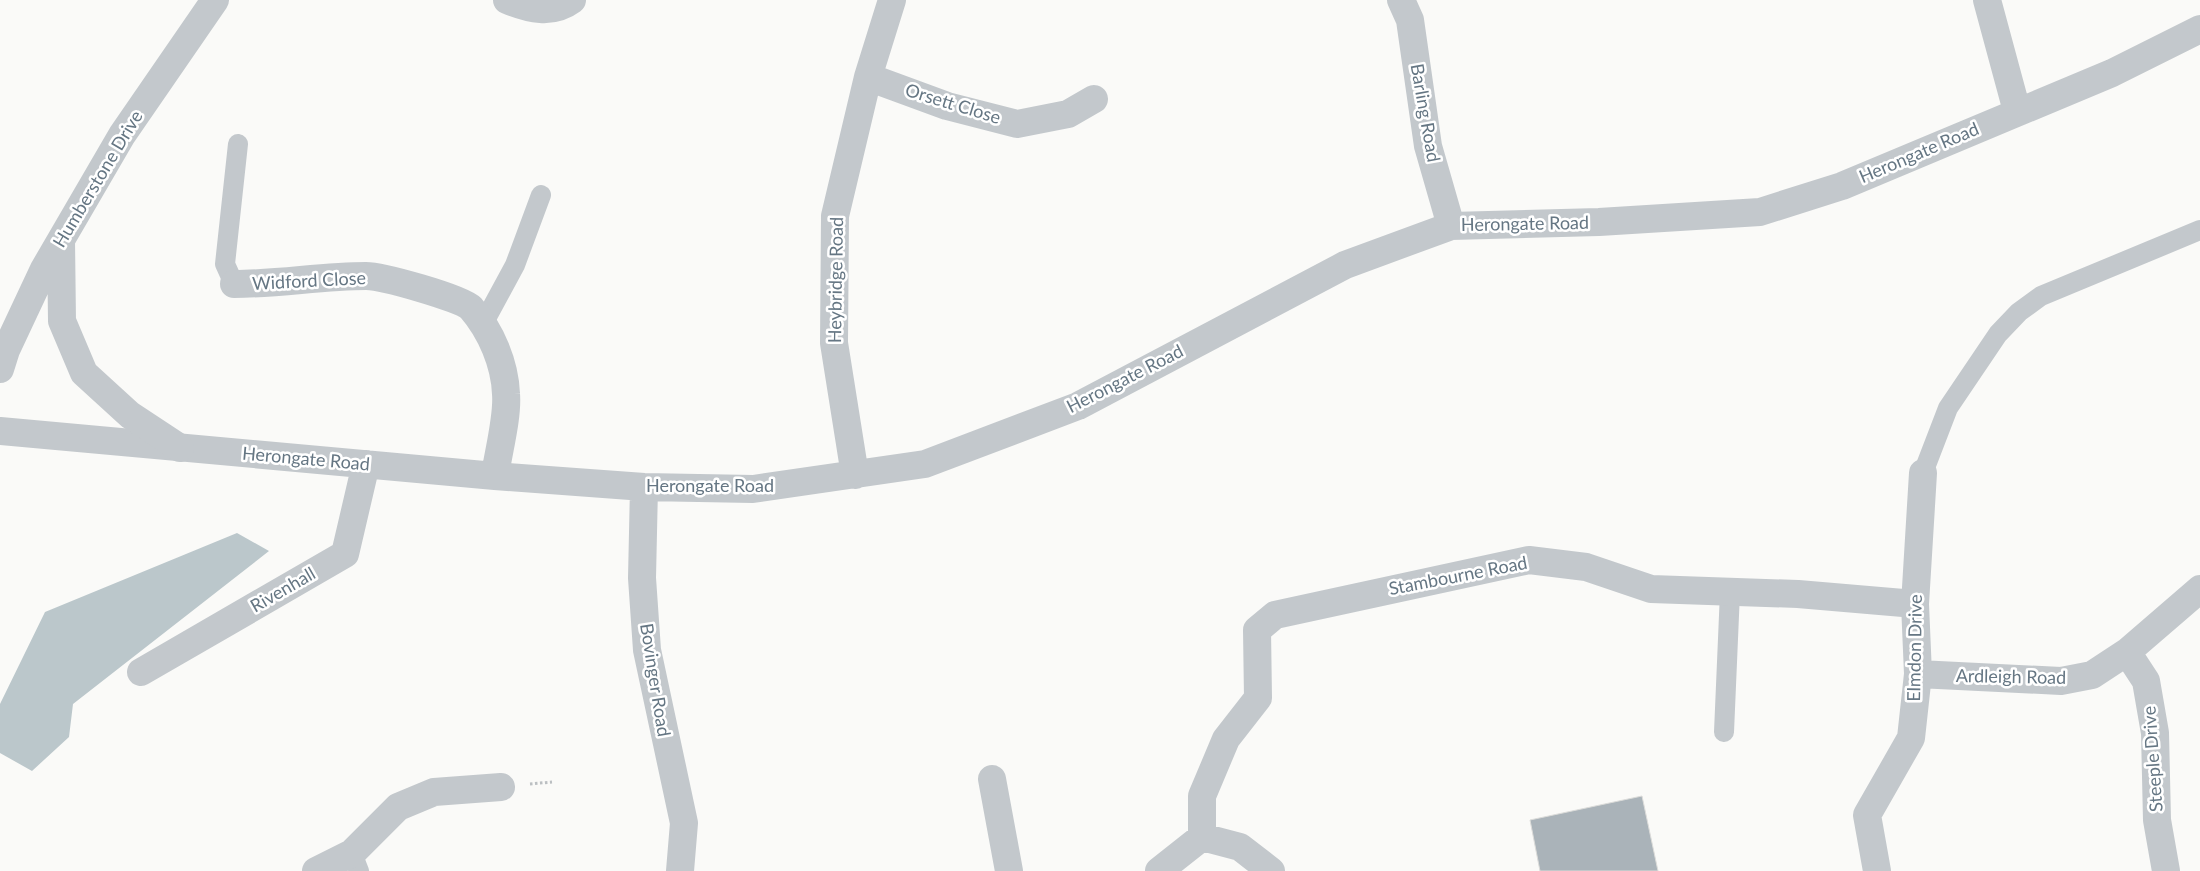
<svg xmlns="http://www.w3.org/2000/svg" width="2200" height="871" font-family="Lato,sans-serif">
	<style>
		.water { fill: #bbc7cb }
		.building { fill: #aab3b9; stroke: #dcdcda }
		.lines { fill: none; stroke-linecap: round; stroke-linejoin: round }
		.path { stroke: #bbbfc2; stroke-width: 3; stroke-dasharray: 2.5 2.5; stroke-linecap: butt }
		.service { stroke: #c3c8cc; stroke-width: 20 }
		.minor { stroke: #c3c8cc; stroke-width: 28 }
		.tertiary { stroke: #c3c8cc; stroke-width: 28 }
		.labels { text-anchor: middle; stroke-width: 5; stroke-linejoin: round; paint-order: stroke }
		.street-label { font-size: 18px; fill: #657683; stroke: #fff }
	</style>
	<rect width="100%" height="100%" fill="#fafaf8"/>
	<path class="water" d="M237 533 269 551 73 704 69 737 32 771 0 753V704L45 612Z"/>
	<path class="building" d="M1642 796 1658 871H1540L1530 820Z"/>
	<g class="lines">
		<path class="path" d="M530 784 552 782"/>
		<path class="service" d="M234 284 225 264 238 144
			M482 326 515 265 541 195
			M1923 473 1948 408 1998 334 2019 312 2041 296 2200 230
			M1724 732 1730 592
			M352 853 359 871"/>
		<path class="minor" d="M507 0C529 9 552 15 572 0
			M1401 0 1410 20 1428 146 1451 226
			M1987 0 2017 111
			M868 77 947 106 1017 124 1068 114 1094 99
			M234 284C279 284 322 276 366 276 382 276 461 298 471 308 491 331 505 364 506 394 508 417 498 453 495 476
			M0 431 495 476 644 487 753 489 925 464 1078 406 1345 265 1451 226 1599 222 1760 212 1842 186 2112 73 2200 29
			M855 475 834 343 835 216 868 77 892 0
			M644 487 642 578 647 650 684 823 680 871
			M2127 652 2146 681 2155 733 2157 820 2166 871
			M141 672 345 554 366 464
			M1918 674 2061 681 2092 675 2127 652 2200 589
			M992 779 1009 871
			M1202 837V796L1226 739 1258 698 1257 630 1275 615 1529 560 1586 567 1651 589 1798 594 1915 604
			M316 871 352 853 398 807 434 792 501 787
			M1159 871 1202 837 1240 847 1271 871
			M1877 871 1867 815 1911 738 1918 674 1915 604 1923 473"/>
		<path class="tertiary" d="M61 240 62 321 84 373 130 415 180 448
			M0 369 6 350 44 269 122 135 215 0"/>
	</g>
	<g class="labels">
		<g class="street-label">
			<text transform="translate(953 104) rotate(17)" y="6">Orsett Close</text>
			<text transform="translate(1425 113) rotate(80)" y="6">Barling Road</text>
			<text transform="translate(1919 153) rotate(-23)" y="6">Herongate Road</text>
			<text transform="translate(98 179) rotate(-59)" y="6">Humberstone Drive</text>
			<text transform="translate(1525 224) rotate(-1)" y="6">Herongate Road</text>
			<text transform="translate(836 280) rotate(-89)" y="6">Heybridge Road</text>
			<text transform="translate(309 281) rotate(-3)" y="6">Widford Close</text>
			<text transform="translate(1125 379) rotate(-27)" y="6">Herongate Road</text>
			<text transform="translate(306 459) rotate(5)" y="6">Herongate Road</text>
			<text x="710" y="492">Herongate Road</text>
			<text transform="translate(1458 576) rotate(-11)" y="6">Stambourne Road</text>
			<text transform="translate(283 590) rotate(-30)" y="6">Rivenhall</text>
			<text transform="translate(1915 648) rotate(-89)" y="6">Elmdon Drive</text>
			<text transform="translate(2011 677) rotate(1)" y="6">Ardleigh Road</text>
			<text transform="translate(655 680) rotate(81)" y="6">Bovinger Road</text>
			<text transform="translate(2153 759) rotate(-94)" y="6">Steeple Drive</text>
		</g>
	</g>
</svg>
